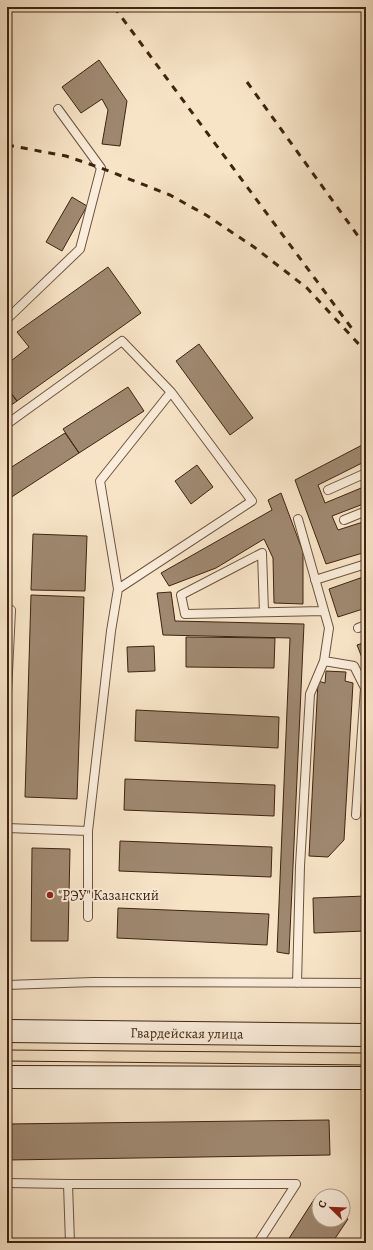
<svg xmlns="http://www.w3.org/2000/svg" width="373" height="1250" font-family="Alegreya,serif">
	<style>
		.building { fill: #9f8870; stroke: #3f2411 }
		.lines { fill: none; stroke-linecap: round; stroke-linejoin: round }
		.service-casing { stroke: #6d543e; stroke-width: 10 }
		.secondary-casing { stroke: #3f2411; stroke-width: 24 }
		.service { stroke: #faeddb; stroke-width: 8 }
		.secondary { stroke: #faeddb; stroke-width: 22 }
		.tram { stroke: #3f2411; stroke-width: 1 }
		.rail { stroke: #3f2411; stroke-width: 3; stroke-dasharray: 7 7; stroke-linecap: butt }
		.poi-dot { fill: #8f2418; stroke: #faeddb; stroke-width: 1.5 }
		.labels { text-anchor: middle; stroke-width: 4; stroke-linejoin: round; paint-order: stroke }
		.poi-label { font-size: 14px; fill: #3f2411; stroke: #faeddb; text-anchor: start }
		.street-label { font-size: 14px; fill: #3f2411; stroke: #faeddb }
	</style>
	<rect width="100%" height="100%" fill="#f7e4c7"/>
	<filter id="stains"><feTurbulence type="fractalNoise" baseFrequency=".005" numOctaves="4"/><feColorMatrix values="0 0 0 0 .2 0 0 0 0 .09 0 0 0 0 .02 0 0 0 .5 -.17"/></filter>
	<radialGradient id="worn" r=".72"><stop offset=".6" stop-color="#630" stop-opacity="0"/><stop offset="1" stop-color="#630" stop-opacity=".3"/></radialGradient>
	<path class="building" d="M99 60 127 101 120 146 102 144 108 110 102 99 81 113 62 87Z
		M72 197 87 206 62 251 46 242Z
		M108 267 141 313 17 401 7 388V364L29 347 17 332Z
		M199 344 253 418 230 435 176 361Z
		M128 387 144 411 79 453 63 429Z
		M7 388 17 401 7 408Z
		M65 433 79 453 7 500V470Z
		M366 443V461L318 485 325 503 366 486V503L332 516 338 530 366 521V552L326 564 295 480Z
		M197 465 213 487 191 504 175 481Z
		M281 493 303 552V604L274 603 273 558 264 539 216 568 169 586 161 573 272 510 268 500Z
		M33 534 87 536 85 591 31 590Z
		M366 576V608L338 617 329 589Z
		M171 592 175 621 304 624 289 954 277 952 290 638 163 635 157 593Z
		M31 595 84 597 77 799 25 797Z
		M186 637 275 638 274 668 186 667Z
		M366 642V668L357 645Z
		M154 646 155 671 128 672 127 647Z
		M326 671 346 672 345 681 353 683 344 840 328 857 309 856 318 681 325 683Z
		M136 710 279 717 278 748 135 741Z
		M366 737V817L362 821Z
		M125 779 275 785 274 816 124 810Z
		M120 841 272 847 271 877 119 871Z
		M32 848 70 849 68 941H31Z
		M366 896V931L314 933 313 898Z
		M118 908 269 914 267 945 117 938Z
		M329 1120 330 1155 7 1160V1124Z
		M315 1198 319 1200V1220H343V1216L348 1219 332 1243H286Z
		M87 1241H138V1243H87Z"/>
	<g class="lines">
		<defs>
			<path id="service" d="M7 319 80 249 101 168 58 109
				M7 424 122 341 171 392 252 501 118 589
				M328 490 366 473
				M344 520 366 511
				M315 580 366 564
				M264 612 262 553 181 595 185 614 324 611
				M358 628 366 625
				M324 661 354 666 365 688 356 815
				M7 693 11 610
				M7 828 88 831
				M88 917V831L111 631 118 589 100 481 171 392
				M297 983 300 866 310 694 324 661 329 628 298 519
				M7 985 93 982 366 983
				M7 1183 68 1184H296L258 1243
				M68 1184 70 1243"/>
			<g id="secondary">
				<path id="s1" d="M7 1031 366 1035"/>
				<path d="M7 1077 366 1078"/>
			</g>
		</defs>
		<use href="#service" class="service-casing"/>
		<use href="#secondary" class="secondary-casing"/>
		<use href="#service" class="service"/>
		<use href="#secondary" class="secondary"/>
		<path class="tram" d="M7 1050 366 1053
			M7 1061 366 1065"/>
		<path class="rail" d="M114 7 353 330
			M363 7 366 22
			M247 82 366 247
			M7 145 66 156 101 168 170 195 206 215 254 247 307 288 366 352"/>
	</g>
	<circle class="poi-dot" cx="50" cy="895" r="4"/>
	<g class="labels">
		<g class="poi-label">
			<text x="58" y="900">"РЭУ" Казанский</text>
		</g>
		<g class="street-label">
			<text dy="5" stroke="none"><textPath href="#s1" startOffset="180">Гвардейская улица</textPath></text>
		</g>
	</g>
	<rect width="373" height="1250" fill="none" stroke="#f7e4c7" stroke-width="24"/>
	<rect x="8" y="8" width="357" height="1234" fill="none" stroke="#3f2411" stroke-width="2"/>
	<rect x="12" y="12" width="349" height="1226" fill="none" stroke="#3f2411"/>
	<g transform="translate(331 1208) rotate(293)"><circle r="19" fill="#faeddb" stroke="#af9d8a"/>
	<path d="M0-3L7 15L0 10L-7 15Z" fill="#8f2418"/>
	<text y="-6" font-size="11" font-weight="bold" text-anchor="middle" fill="#3f2411">С</text>
	</g>
	<rect width="100%" height="100%" filter="url(#stains)"/>
	<rect width="100%" height="100%" fill="url(#worn)"/>
</svg>
